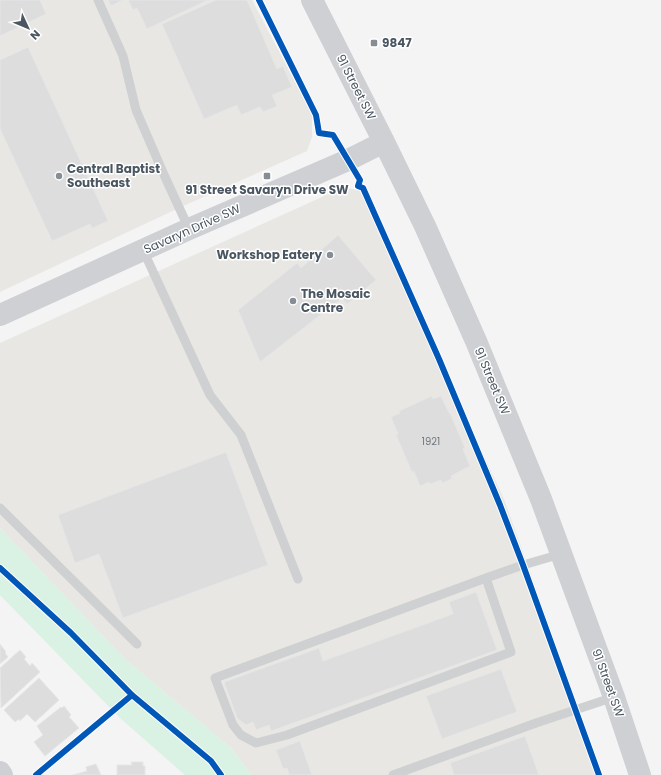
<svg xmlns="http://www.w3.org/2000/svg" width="661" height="775" font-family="Poppins,sans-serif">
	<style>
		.commercial { fill: #e8e7e3 }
		.green { fill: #d9f2e3 }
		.building { fill: #ddddde; stroke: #e5e6e7 }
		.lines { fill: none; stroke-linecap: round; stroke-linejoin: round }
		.lane { stroke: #ced0d2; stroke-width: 9 }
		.secondary { stroke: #ced0d4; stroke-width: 22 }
		.cycleway-casing { stroke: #fff; stroke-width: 8 }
		.cycleway { stroke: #0057b8; stroke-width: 6 }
		.poi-dot { fill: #868d94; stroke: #fff; stroke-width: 1.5 }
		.labels { text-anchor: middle; stroke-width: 3; stroke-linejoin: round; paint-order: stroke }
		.number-label { font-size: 10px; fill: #707881 }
		.poi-label { font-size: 12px; font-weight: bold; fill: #4a5661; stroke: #fff; text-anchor: start }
		.street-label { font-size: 12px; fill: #4a5661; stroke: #fff }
	</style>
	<rect width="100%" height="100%" fill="#f4f4f4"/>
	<path class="commercial" d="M0 0H252L312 114V137L307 151 181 207 0 292Z
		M344 187 361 191 504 499 603 775H251L231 748 124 658 0 528V343Z"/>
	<path class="green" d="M0 528 124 658 231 748 251 775H185L120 718 0 595Z"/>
	<path class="building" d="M0 0H40L46 14 0 36Z
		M108 0H123L111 6Z
		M128 0H208L147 29 137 8 133 10Z
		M216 0H247L277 69 283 66 292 87 272 95 277 106 263 112 260 107 241 115 237 105 204 119 162 24Z
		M28 47 108 221 92 228 90 224 52 241 0 129V60Z
		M338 235 376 280 347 304 342 298 260 362 238 310 297 263 301 268Z
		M432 396 433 399 441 396 449 413H450L465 448 463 449 470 466 451 476 452 479 442 483 441 480 430 484 429 482 420 486 414 471 412 472 396 435 398 434 391 417 400 413 399 411Z
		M226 452 268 565 123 618 99 554 75 563 58 515Z
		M476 592 497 650 271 731 269 725 256 730 253 722 246 725 237 718 224 682 319 648 323 661 453 614 449 602Z
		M0 644 6 652 5 653 8 657 0 664Z
		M20 650 26 657 24 659 30 666 32 663 40 672 1 708 0 668Z
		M501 669 517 712 442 739 426 696Z
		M39 678 59 700 35 722 27 714 20 721 19 719 15 722 4 710Z
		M64 706 71 715 69 717 79 728 45 756 34 742 43 735 37 726 61 707 62 708Z
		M525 736 539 775H454L450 763Z
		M300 741 312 775H289L287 768 283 769 276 750Z
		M131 762H143V766H145V775H117V765H132Z
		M96 764 101 775H73L87 771 86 767Z"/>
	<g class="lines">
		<path class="lane" d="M98 0 123 56 136 110 165 177 189 229
			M143 250 210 395 241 435 298 579
			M0 508 137 644
			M486 578 511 652 287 735 256 743 241 735 233 725 215 678 486 578 523 565 561 554
			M393 775 536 723 614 697"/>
		<path class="secondary" d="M312 0 384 142 425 226 476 341 541 499 614 697 640 775
			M0 315 189 229 348 160 384 142
			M0 772 2 775"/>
		<defs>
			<path id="cycleway" d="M259 0 316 115 319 133 333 135 360 180 358 186 363 188 439 359 500 505 523 565 599 775
				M0 568 71 633 132 695 211 761 221 775
				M36 775 132 695"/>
		</defs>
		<use href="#cycleway" class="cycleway-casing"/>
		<use href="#cycleway" class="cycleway"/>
	</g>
	<g class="poi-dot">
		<rect x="370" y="39" width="8" height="8" rx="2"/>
		<circle cx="59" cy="176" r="4"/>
		<rect x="263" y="172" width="8" height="8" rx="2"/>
		<circle cx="330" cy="255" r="4"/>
		<circle cx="293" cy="301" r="4"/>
	</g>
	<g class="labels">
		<g class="number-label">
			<text x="431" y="445">1921</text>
		</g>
		<g class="poi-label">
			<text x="382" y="47">9847</text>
			<text x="67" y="173">Central Baptist<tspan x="67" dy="14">Southeast</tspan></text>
			<text x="267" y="194" text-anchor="middle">91 Street Savaryn Drive SW</text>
			<text x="322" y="259" text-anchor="end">Workshop Eatery</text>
			<text x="301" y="298">The Mosaic<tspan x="301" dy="14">Centre</tspan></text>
		</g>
		<g class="street-label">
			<text transform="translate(356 87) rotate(63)" y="4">91 Street SW</text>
			<text transform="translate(192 229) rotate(-24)" y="4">Savaryn Drive SW</text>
			<text transform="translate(492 381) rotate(67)" y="4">91 Street SW</text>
			<text transform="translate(608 683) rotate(70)" y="4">91 Street SW</text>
		</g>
	</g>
	<g transform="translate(28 28) rotate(134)" stroke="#ffffff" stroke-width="3" paint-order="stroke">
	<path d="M0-3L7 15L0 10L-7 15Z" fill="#4a5661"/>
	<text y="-6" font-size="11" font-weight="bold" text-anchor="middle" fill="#4a5661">N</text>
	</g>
</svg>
